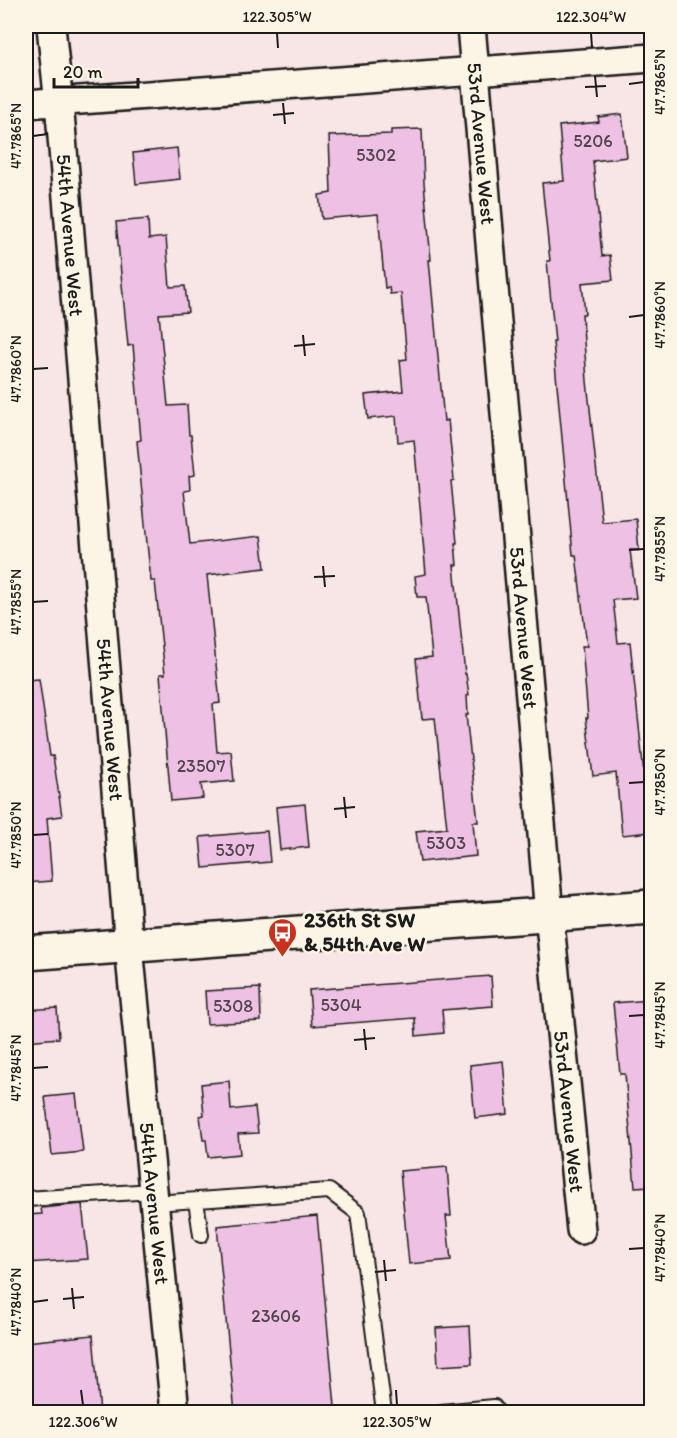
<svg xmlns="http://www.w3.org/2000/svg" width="677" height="1438" font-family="Itim,sans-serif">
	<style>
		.building { fill: #eec0e4; stroke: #1c1c1c; stroke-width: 1.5 }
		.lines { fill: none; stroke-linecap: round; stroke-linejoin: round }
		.lane-casing { stroke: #1c1c1c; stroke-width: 18 }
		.street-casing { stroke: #1c1c1c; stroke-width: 32 }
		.secondary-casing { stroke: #1c1c1c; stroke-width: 38 }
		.lane { stroke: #fcf5e5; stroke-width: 14 }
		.street { stroke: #fcf5e5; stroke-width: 27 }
		.secondary { stroke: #fcf5e5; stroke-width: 33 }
		.ticks { fill: none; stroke: #1c1c1c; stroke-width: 2 }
		.labels { text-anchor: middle; stroke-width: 5; stroke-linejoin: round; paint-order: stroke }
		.number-label { font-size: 18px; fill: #50454e }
		.street-label { font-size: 21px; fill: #1c1c1c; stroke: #fcf5e5 }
		.poi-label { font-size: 21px; font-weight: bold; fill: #1c1c1c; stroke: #fcf5e5; text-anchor: start }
		.neatline { fill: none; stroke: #1c1c1c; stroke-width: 2 }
		.ticks-label { font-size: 15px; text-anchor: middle; fill: #1c1c1c }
	</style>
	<rect width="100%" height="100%" fill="#f8e5e5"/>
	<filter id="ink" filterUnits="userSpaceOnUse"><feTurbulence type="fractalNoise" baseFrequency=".0167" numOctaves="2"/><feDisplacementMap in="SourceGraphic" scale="12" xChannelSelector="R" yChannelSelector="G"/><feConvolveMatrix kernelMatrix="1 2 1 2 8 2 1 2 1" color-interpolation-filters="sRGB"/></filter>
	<g filter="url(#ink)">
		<path class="building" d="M622 114 627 157 593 161 602 256 610 255 613 280 582 283 585 314H582L587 381 602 522 636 519 639 550H630L636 598 613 600 618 643 630 642 647 802H651V832L622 835 616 773 593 776 586 718H588L582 646H587L576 555H573L553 342H555L547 261H550L542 183 564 181 559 126 599 122 598 117Z
			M422 129 424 183 431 260H429L444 421 448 420 454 480 451 481 457 543H455L457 565H454L465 674H466L469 695 467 696 468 715H466L478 822H473L476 856 420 862 416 831 447 828 435 718 422 719 416 659 432 657 426 597H417L415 576 426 574 414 440 398 442 396 416 368 419 365 395 403 391 400 360 407 359 401 293 390 294 389 287 385 288 378 214 322 219 319 195 331 193 329 136 391 134V130Z
			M177 148 180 179 136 184 133 153Z
			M148 219 149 239 166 237 170 287 185 286 188 312 159 314 168 406 187 405 189 435H191L195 475 189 476 190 490 184 491 190 544 261 536 265 568 207 575 220 703 213 704 217 752 231 751 234 781 201 784 203 798 171 801 160 674H165L155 581H151L145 524 137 441 141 440 133 345 128 346 116 222Z
			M39 679 50 756H53L62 816 47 818 52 881 26 883V837L29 836 26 821V680Z
			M305 804 309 847 280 850 276 807Z
			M267 831 270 862 203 868 200 837Z
			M491 976 493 1006 442 1010 444 1033 416 1036 415 1018 312 1026 309 990Z
			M260 988 261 1021 207 1024 205 991Z
			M651 1000V1186L635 1187 625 1074H620L613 1003Z
			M57 1008 59 1038 26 1041V1010Z
			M503 1061 508 1114 475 1118 470 1065Z
			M229 1081 231 1110 255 1107 258 1133 238 1134 240 1154 208 1157 206 1140H203L200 1116 204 1115 201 1084Z
			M76 1094 83 1152 52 1155 45 1097Z
			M447 1167 451 1216H446L451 1260 409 1264 400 1171Z
			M82 1204 88 1259 26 1263V1215L42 1214 41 1208Z
			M317 1216 335 1406 267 1413H235L217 1226Z
			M470 1326 472 1364 438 1366 436 1328Z
			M93 1335 100 1413H26V1342Z"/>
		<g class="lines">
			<defs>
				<path id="lane" d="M26 1199 153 1191
					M196 1201 201 1235
					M154 1203 329 1191 358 1213 384 1412
					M441 1412 494 1407 497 1412"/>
				<g id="street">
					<path id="s1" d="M51 26 61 125 129 947 175 1412"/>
					<path id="s2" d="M471 26 549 914 581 1230"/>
					<path d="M26 104 652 58"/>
				</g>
				<path id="secondary" d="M26 953 652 907"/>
			</defs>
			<use href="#lane" class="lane-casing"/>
			<use href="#street" class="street-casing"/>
			<use href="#secondary" class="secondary-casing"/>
			<use href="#lane" class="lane"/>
			<use href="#street" class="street"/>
			<use href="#secondary" class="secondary"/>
		</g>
	</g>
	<path class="ticks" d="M277 33 278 48M591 33 592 48M595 76 597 97M629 84 644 82M585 87 606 86M283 103 285 124M273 115 294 113M33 136 48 134M629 317 644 315M303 335 305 356M294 346 315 344M33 369 48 368M629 550 644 549M323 566 325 587M314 577 335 576M33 602 48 601M629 783 644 782M344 797 346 818M334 809 355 807M33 835 48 834M629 1016 644 1015M364 1029 366 1050M354 1040 375 1038M33 1068 48 1067M629 1249 644 1248M384 1260 386 1281M375 1272 396 1270M72 1288 74 1309M63 1299 84 1297M33 1302 48 1300M81 1390 83 1405M396 1390 397 1405"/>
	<defs>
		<symbol id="bus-pin" viewBox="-11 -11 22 30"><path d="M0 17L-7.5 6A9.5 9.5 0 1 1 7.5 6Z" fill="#c8321e" stroke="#fcf5e5"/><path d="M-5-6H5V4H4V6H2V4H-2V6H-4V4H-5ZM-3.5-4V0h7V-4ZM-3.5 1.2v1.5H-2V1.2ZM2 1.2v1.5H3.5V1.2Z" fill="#fff"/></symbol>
	</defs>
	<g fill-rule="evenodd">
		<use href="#bus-pin" x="266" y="916" width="33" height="45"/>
	</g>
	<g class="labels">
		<g class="number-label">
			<text x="593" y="147">5206</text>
			<text x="376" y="161">5302</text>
			<text x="201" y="772">23507</text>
			<text x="446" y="849">5303</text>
			<text x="235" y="856">5307</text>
			<text x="341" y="1011">5304</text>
			<text x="233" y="1012">5308</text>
			<text x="276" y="1322">23606</text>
		</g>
		<g class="street-label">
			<text dy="7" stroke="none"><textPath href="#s2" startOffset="118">53rd Avenue West</textPath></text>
			<text dy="7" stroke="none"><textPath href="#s1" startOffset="210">54th Avenue West</textPath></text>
			<text dy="7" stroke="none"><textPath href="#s2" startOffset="604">53rd Avenue West</textPath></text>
			<text dy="7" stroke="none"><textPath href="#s1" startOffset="696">54th Avenue West</textPath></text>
			<text dy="7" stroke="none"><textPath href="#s2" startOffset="1090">53rd Avenue West</textPath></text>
			<text dy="7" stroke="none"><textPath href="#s1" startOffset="1182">54th Avenue West</textPath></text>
		</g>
		<g class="poi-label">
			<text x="304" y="927">236th St SW<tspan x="304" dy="24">&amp; 54th Ave W</tspan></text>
		</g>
	</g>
	<rect width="677" height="1438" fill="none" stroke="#fcf5e5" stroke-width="66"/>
	<path d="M54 78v9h84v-9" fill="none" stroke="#1c1c1c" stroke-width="3"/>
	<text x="63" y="78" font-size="18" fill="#1c1c1c" stroke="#fcf5e5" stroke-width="4.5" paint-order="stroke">20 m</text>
	<rect x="33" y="33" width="611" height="1372" class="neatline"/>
	<g class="ticks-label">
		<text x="277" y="22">122.305°W</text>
		<text x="591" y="22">122.304°W</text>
		<text transform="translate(660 82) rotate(-90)" y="5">47.7865°N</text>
		<text transform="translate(16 136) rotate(-90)" y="5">47.7865°N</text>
		<text transform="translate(660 315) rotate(-90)" y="5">47.7860°N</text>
		<text transform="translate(16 369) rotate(-90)" y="5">47.7860°N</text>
		<text transform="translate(660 549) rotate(-90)" y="5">47.7855°N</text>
		<text transform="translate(16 602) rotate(-90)" y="5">47.7855°N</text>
		<text transform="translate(660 782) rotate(-90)" y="5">47.7850°N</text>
		<text transform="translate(16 835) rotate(-90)" y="5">47.7850°N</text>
		<text transform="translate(660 1015) rotate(-90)" y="5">47.7845°N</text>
		<text transform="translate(16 1068) rotate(-90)" y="5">47.7845°N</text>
		<text transform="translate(660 1248) rotate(-90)" y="5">47.7840°N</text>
		<text transform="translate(16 1302) rotate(-90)" y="5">47.7840°N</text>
		<text x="83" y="1427">122.306°W</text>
		<text x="397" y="1427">122.305°W</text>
	</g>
</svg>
